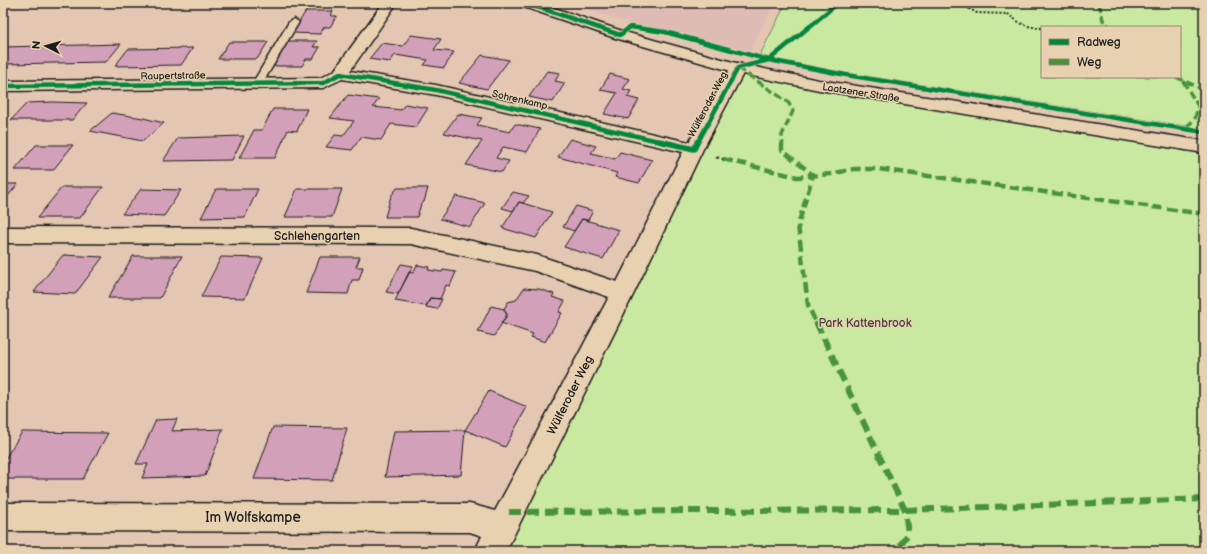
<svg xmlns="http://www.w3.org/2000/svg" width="1207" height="554" font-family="'Balsamiq Sans',sans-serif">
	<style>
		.built { fill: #dfbbb5 }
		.green { fill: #c9e9a1; stroke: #72825e; fill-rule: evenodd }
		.building { fill: #d3a0ba; stroke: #1c1c1c }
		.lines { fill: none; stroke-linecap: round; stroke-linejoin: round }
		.lane-casing { stroke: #1c1c1c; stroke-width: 3 }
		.street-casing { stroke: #1c1c1c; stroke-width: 3 }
		.secondary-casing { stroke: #1c1c1c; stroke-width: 3 }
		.path-far1 { stroke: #1c1c1c; stroke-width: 2; stroke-dasharray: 2 2; stroke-linecap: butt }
		.path { stroke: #1c1c1c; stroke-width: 2.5; stroke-dasharray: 3 3; stroke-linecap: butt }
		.lane { fill: #e8d1b1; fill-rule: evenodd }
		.street { fill: #e8d1b1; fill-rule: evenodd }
		.secondary { fill: #e8d1b1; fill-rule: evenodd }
		.quiet-far2 { stroke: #49923c; stroke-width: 3.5; stroke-dasharray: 8 3.5; stroke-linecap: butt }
		.quiet-far1 { stroke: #49923c; stroke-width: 4.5; stroke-dasharray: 10 4.5; stroke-linecap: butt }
		.quiet { stroke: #49923c; stroke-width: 6; stroke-dasharray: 12 6; stroke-linecap: butt }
		.cycleway-far1-casing { stroke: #e8d1b1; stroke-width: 6 }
		.cycleway-casing { stroke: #e8d1b1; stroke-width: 8 }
		.cycleway-far1 { stroke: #00873e; stroke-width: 4.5 }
		.cycleway { stroke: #00873e; stroke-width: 5.5 }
		.labels { text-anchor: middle; stroke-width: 3; stroke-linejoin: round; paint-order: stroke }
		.far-street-label { font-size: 10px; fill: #1c1c1c; stroke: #e8d1b1 }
		.street-label { font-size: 12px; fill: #1c1c1c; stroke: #e8d1b1 }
		.park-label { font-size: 12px; fill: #3f4537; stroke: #e8d1b1 }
		.near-street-label { font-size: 14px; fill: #1c1c1c; stroke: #e8d1b1 }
	</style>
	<rect width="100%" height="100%" fill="#e4c7b3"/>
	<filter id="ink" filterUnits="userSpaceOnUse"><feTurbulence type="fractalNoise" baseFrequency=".025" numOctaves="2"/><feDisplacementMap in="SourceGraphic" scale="8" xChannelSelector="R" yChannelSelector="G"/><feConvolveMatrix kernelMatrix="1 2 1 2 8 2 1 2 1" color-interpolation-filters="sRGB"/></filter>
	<g filter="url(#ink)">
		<path class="built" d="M567 3H775L750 51 620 20Z"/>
		<path class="green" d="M786 3H1204V129L758 59ZM1042 27H1180V77H1042Z
			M738 68 1204 147V551H499Z"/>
		<path class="building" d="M306 11H333L331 16H337L330 27H324L320 34 292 33Z
			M411 35 441 39 434 50 454 52 444 68 424 65 428 60 395 55 390 62 369 59 382 43 403 46Z
			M288 41H317L313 47H320L313 59H306L302 66H272Z
			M229 42H268L257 59H218Z
			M121 44 106 62 3 64V47Z
			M193 48 181 65 115 66 128 49Z
			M482 55 509 60 487 89 459 83Z
			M547 71 560 73 555 81 565 83 553 102 529 97Z
			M610 74 630 79 623 89 631 91 627 97 639 100 628 119 604 114 617 93 600 90Z
			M348 95 379 99 373 107 401 110 405 104 428 108 416 127 391 124 381 140 361 137 352 150 326 147 335 135 343 136 354 121 330 118Z
			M53 102 87 103 72 120H11L27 103Z
			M273 109H307L297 131 288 130 275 158H239L254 130H262Z
			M112 113 143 118 164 123 143 141 90 131Z
			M458 114 482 118 477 125 510 132 515 124 540 129 527 152 503 147 496 158 509 161 502 172 466 165 482 141 444 133Z
			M244 136 232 160 163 161 178 138Z
			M570 139 596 146 591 153 615 159 620 152 652 160 639 183 615 177 617 173 558 157Z
			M36 145H73L53 170H15Z
			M3 184H18L3 202Z
			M62 187H103L80 218H37Z
			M397 188H428L424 202 421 204 417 217H385L391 196Z
			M141 189 181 190 164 216 122 214Z
			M216 189H258L245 217 201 218Z
			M297 189H342L332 217H285Z
			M513 192 529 196 523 203 519 202 513 211 502 208Z
			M456 196 485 203 470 227 440 219Z
			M519 202 552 212 536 238 502 228Z
			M576 206 593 211 588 220 582 219 574 231 563 227Z
			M582 219 619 230 603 259 564 247Z
			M63 255 103 257 75 294 34 292Z
			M133 256H182L160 298H108Z
			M221 257 263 258 245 298 201 297Z
			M320 257H360L356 267H363L359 280H352L348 294 306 293Z
			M401 264 413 266 398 294 386 292Z
			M417 265 429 267 428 270 442 272 443 270 456 272 450 286 446 285 440 299 430 298 426 306 395 301 409 272 413 273Z
			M524 288 539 289 554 294 552 297 565 301 559 312 562 313 545 342 531 337 533 334 501 323 507 315 504 309 508 302 516 300Z
			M430 298 442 299 437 309 426 307Z
			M491 306 504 309 507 315 494 336 478 332Z
			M489 391 527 407 505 447 465 430Z
			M177 419 172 431 223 429 205 476 142 478 148 464H136L156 420Z
			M273 427 347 428 332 480 254 479Z
			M465 430 461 475 385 477 394 431Z
			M22 432 108 433 83 479H3V462Z"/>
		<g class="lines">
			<defs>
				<path id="lane" d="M294 19 299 22 262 84 261 86H253L252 84 289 22Z"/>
				<path id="street" d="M383 3H397L350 71 436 85 689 142 732 65 738 63 744 65 746 68 703 149 634 293 506 551H475L482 536 470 532 3 531V503L470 504 495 511 609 297 535 271 411 244 3 243V227L411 228 537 255 617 282 683 152 436 95 342 79 323 88 3 91V81L320 78 334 71Z"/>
				<path id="secondary" d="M519 3H540L625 32 740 64 819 80 1204 141V153L819 90 738 73 615 38 521 6Z"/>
			</defs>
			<use href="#lane" class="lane-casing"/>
			<use href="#street" class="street-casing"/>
			<use href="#secondary" class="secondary-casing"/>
			<path class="path-far1" d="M958 3 977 13 1008 14C1020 24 1026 27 1042 28"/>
			<path class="path" d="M716 157 723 159"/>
			<use href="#lane" class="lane"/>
			<use href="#street" class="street"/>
			<use href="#secondary" class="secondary"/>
			<path class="quiet-far2" d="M1099 3 1103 20 1110 27
				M738 68 788 102 793 111 782 135V142
				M1176 77 1204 90
				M1183 81 1198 106 1195 119 1184 129"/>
			<path class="quiet-far1" d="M782 141V150L813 175 798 225 808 305 816 323
				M723 159 797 177 831 174 854 169H878L1204 214"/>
			<path class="quiet" d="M816 322 905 510 908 534 896 551
				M509 512 905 510 1204 499"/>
			<defs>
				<path id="cycleway-far1" d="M526 3 620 35 630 27 665 32 769 60 846 75 1204 132
					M3 86 323 83 340 74 436 90 663 142
					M698 142 738 68 769 60 838 3"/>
				<path id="cycleway" d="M659 141 694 149 698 141"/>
			</defs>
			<use href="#cycleway-far1" class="cycleway-far1-casing"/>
			<use href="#cycleway" class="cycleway-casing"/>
			<use href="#cycleway-far1" class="cycleway-far1"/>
			<use href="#cycleway" class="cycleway"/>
		</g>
	</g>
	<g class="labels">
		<g class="far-street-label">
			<text transform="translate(173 75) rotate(-1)" y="4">Raupertstraße</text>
			<text transform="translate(861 92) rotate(9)" y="4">Laatzener Straße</text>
			<text transform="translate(520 99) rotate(13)" y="4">Sohrenkamp</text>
			<text transform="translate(707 104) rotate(-62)" y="4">Wülferoder Weg</text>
		</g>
		<g class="street-label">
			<text x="317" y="240">Schlehengarten</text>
			<text transform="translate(570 395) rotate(-63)" y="4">Wülferoder Weg</text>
		</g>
		<g class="park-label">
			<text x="865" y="327">Park Kattenbrook</text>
		</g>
		<g class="near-street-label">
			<text x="253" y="522">Im Wolfskampe</text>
		</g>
	</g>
	<rect width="1207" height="554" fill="none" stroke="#e8d1b1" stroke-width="16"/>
	<rect x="8" y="8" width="1191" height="538" fill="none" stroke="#1c1c1c" stroke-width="1.5" filter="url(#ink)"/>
	<rect x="1041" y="26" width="140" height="52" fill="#e8d1b1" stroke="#968975"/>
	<rect x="1049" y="39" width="20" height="6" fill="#00873e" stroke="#968975"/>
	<text x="1077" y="46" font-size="12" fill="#1c1c1c">Radweg</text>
	<rect x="1049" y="59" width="20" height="6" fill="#49923c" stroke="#968975"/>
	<text x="1077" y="66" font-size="12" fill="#1c1c1c">Weg</text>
	<g transform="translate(46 46) rotate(276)" stroke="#e8d1b1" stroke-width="3" paint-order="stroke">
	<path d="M0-3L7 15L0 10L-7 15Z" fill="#1c1c1c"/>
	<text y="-6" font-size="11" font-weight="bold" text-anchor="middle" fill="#1c1c1c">N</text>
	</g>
</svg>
